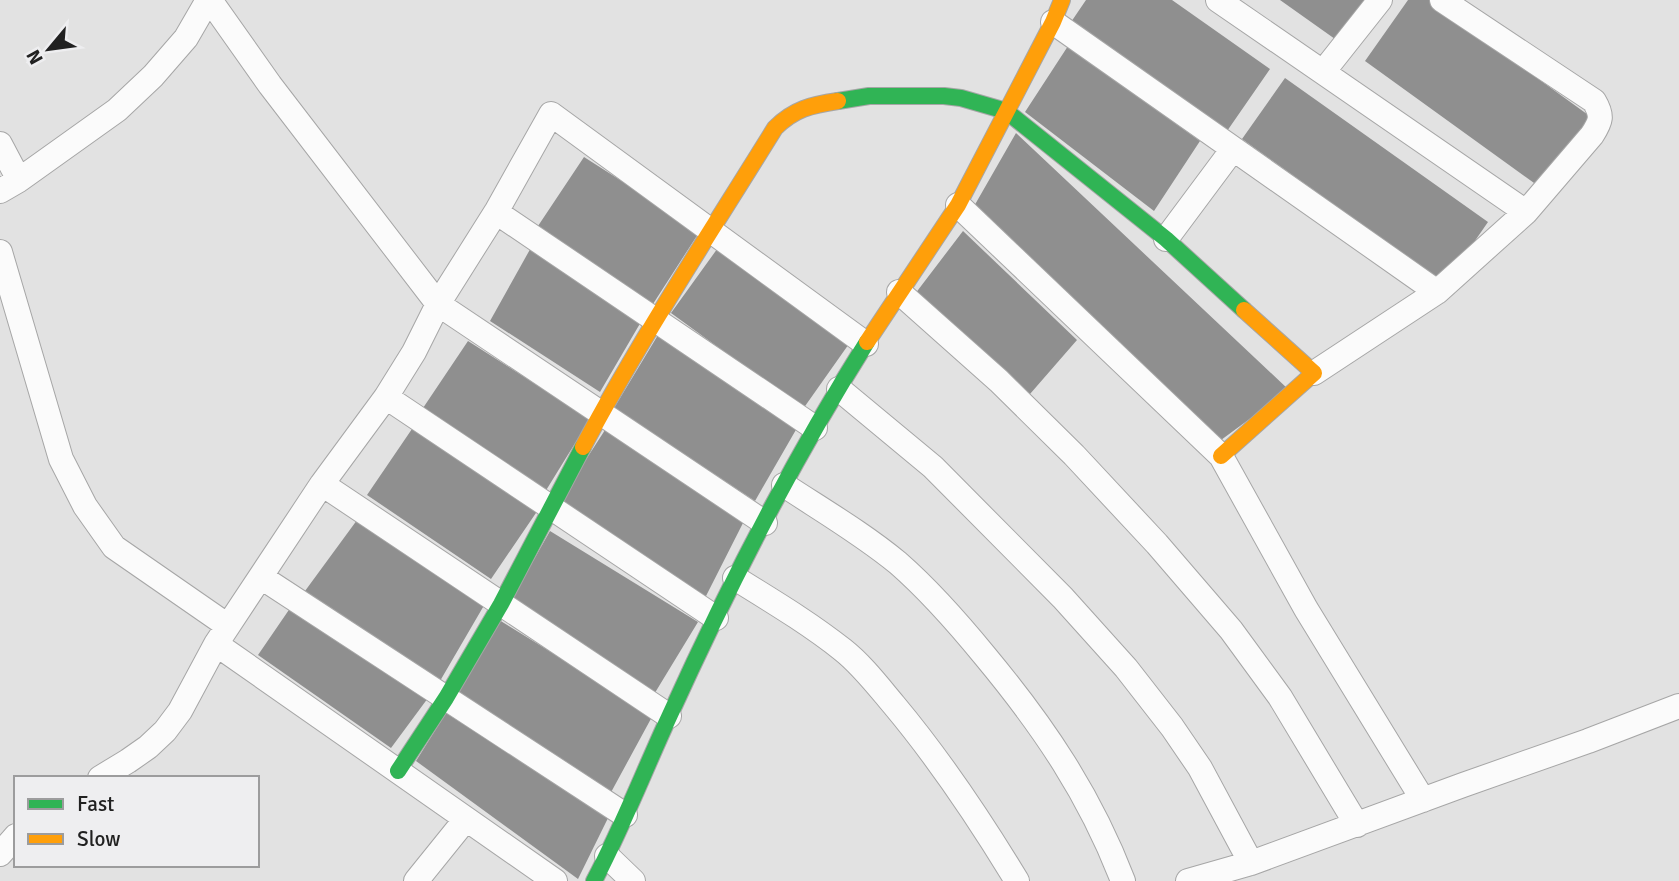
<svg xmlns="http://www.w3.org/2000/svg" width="1679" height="881" font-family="Signika,sans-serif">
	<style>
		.building { fill: #8f8f8f }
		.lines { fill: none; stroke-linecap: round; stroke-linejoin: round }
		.street-casing { stroke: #a6a6a6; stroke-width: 26 }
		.fast-casing { stroke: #a6a6a6; stroke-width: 18 }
		.slow-casing { stroke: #a6a6a6; stroke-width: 18 }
		.street { stroke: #fbfbfb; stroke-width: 24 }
		.fast { stroke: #30b455; stroke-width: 16 }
		.slow { stroke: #ff9f0a; stroke-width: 16 }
	</style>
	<rect width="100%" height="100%" fill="#e2e2e2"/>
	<path class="building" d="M1086 0H1172L1270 69 1225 134 1069 25Z
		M1280 0H1367L1335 39Z
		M1408 0H1429L1591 117 1541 188 1365 61Z
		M1068 46 1200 141 1154 211 1025 112Z
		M1285 78 1488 222 1445 284 1242 139Z
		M1016 133 1289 390 1221 440 973 208Z
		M584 157 700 231 653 304 536 229Z
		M963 231 1077 340 1030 394 915 294Z
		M533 244 645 315 600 392 490 321Z
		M720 245 851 341 803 409 671 313Z
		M658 335 797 428 755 501 614 408Z
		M468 341 590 419 545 492 421 411Z
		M414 426 538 510 491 579 367 495Z
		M605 430 743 523 705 598 556 506Z
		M360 516 486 602 440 681 305 591Z
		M550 531 698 622 653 696 510 602Z
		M295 601 428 698 391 748 258 655Z
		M496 618 653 715 609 796 459 693Z
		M446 713 609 816 578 879 416 761Z"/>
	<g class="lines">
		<defs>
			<path id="street" d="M210 0 270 85 438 304 765 523
				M1218 0 1526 212
				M1053 22 1437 292
				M1323 72 1380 0
				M0 144 19 180
				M0 191 19 180 117 110 153 76 186 38 208 0
				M958 205 1221 456 1306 609 1423 800
				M496 212 815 428
				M1166 239 1233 149
				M0 252 61 459 85 506 114 547 228 626
				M899 292 999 381 1074 455 1157 544 1231 630 1280 697 1357 825
				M1314 373 1437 292 1526 212 1592 135C1601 121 1603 116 1594 101L1442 0
				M839 389 933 467 1063 598 1126 668 1172 727 1200 768 1251 863
				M386 397 716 618
				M322 484 669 716
				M784 485C822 510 863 534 898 563 930 591 958 623 985 656 1044 727 1090 795 1123 881
				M261 577 625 815
				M735 578C772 601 809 623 843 650 862 665 878 686 894 705 940 760 980 820 1017 881
				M216 644 555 881
				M100 778 128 761 148 747 165 731 180 711 216 644 322 484 386 397 414 352 438 304 496 212 551 114 866 344
				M0 854 16 836
				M607 856 633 881
				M416 881 466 819
				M1188 881 1251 863 1463 785 1588 741 1679 706"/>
			<path id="fast" d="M838 101 869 96H944L961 98 1006 111 1166 239 1244 310
				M398 771 446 698 501 604 583 447
				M594 881C622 828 644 771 669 717 727 589 792 461 867 342"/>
			<path id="slow" d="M867 342 958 205 1053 22 1062 0
				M583 447C641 338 710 233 775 128 794 109 811 105 838 101
				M1221 456 1314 373 1244 310"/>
		</defs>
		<use href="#street" class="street-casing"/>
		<use href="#fast" class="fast-casing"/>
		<use href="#slow" class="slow-casing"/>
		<use href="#street" class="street"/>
		<use href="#fast" class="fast"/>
		<use href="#slow" class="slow"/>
	</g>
	<rect x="14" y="776" width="245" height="91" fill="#eeeef0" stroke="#9c9c9d" stroke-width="2"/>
	<rect x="28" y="799" width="35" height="10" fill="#30b455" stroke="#9c9c9d" stroke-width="2"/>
	<text x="77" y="811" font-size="21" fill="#212121">Fast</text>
	<rect x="28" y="834" width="35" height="10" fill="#ff9f0a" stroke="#9c9c9d" stroke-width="2"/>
	<text x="77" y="846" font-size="21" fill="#212121">Slow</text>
	<g transform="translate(49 49) rotate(241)" stroke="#eeeef0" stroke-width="5" paint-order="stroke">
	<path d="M0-5L12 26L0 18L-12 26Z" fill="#212121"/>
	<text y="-10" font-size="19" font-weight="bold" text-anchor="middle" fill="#212121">N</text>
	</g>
</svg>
